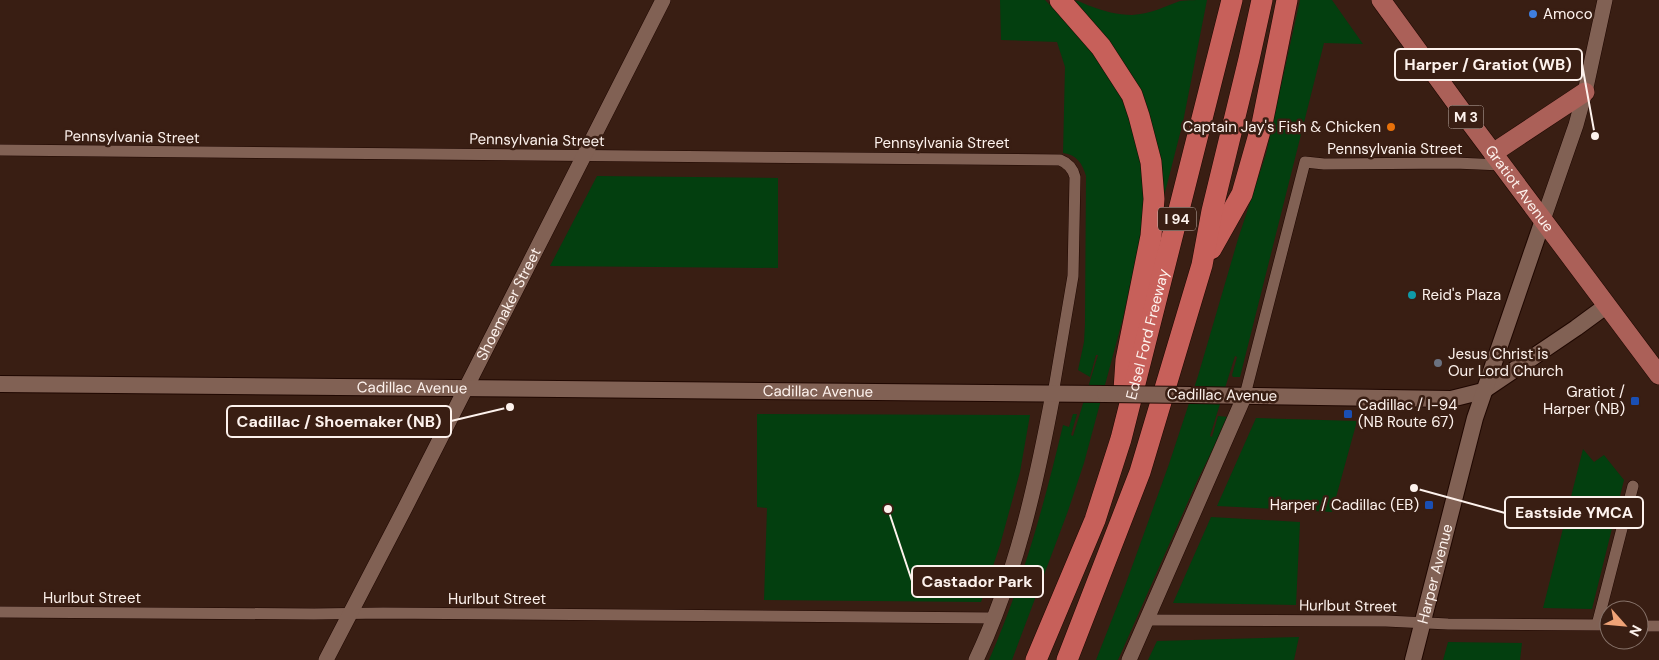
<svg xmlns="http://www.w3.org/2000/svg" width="1659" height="660" font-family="'DM Sans',sans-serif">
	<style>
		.green { fill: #033f0f }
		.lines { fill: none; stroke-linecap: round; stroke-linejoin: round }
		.minor-casing { stroke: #1f0701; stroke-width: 12 }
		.tertiary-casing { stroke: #1f0701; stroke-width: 16 }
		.secondary-casing { stroke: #1f0701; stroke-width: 18 }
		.primary-casing { stroke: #1f0701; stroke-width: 20 }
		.motorway-casing { stroke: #1f0701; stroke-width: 22 }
		.minor { stroke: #816154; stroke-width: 11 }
		.tertiary { stroke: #816154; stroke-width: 15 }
		.secondary { stroke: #816154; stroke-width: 16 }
		.primary { stroke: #ab6058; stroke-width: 19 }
		.motorway { stroke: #c7605a; stroke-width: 21 }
		.secondary-bridge-casing { stroke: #1f0701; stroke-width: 18; stroke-linecap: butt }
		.secondary-bridge { stroke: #816154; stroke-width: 16 }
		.shop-dot { fill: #3f7fe0; stroke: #391e13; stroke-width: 2 }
		.food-dot { fill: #e8710a; stroke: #391e13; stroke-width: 2 }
		.culture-dot { fill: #0f9aa8; stroke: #391e13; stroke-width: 2 }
		.worship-dot { fill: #6b7280; stroke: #391e13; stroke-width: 2 }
		.transit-dot { fill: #1a4fb4; stroke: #391e13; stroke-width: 2 }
		.labels { text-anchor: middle; stroke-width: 5; stroke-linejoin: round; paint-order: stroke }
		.shield { fill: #391e13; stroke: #c2b2ac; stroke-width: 1 }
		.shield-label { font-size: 14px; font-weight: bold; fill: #fdf2ed }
		.poi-label { font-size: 15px; fill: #fdf2ed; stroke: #391e13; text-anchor: start }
		.street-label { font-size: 15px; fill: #fdf2ed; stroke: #391e13 }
		.leader { fill: none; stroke: #fdf2ed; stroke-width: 2 }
		.callout-dot { fill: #fdf2ed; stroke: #391e13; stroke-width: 2 }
		.callout { fill: #391e13; stroke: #fdf2ed; stroke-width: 2 }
		.callout-label { font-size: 16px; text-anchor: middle; font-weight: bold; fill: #fdf2ed }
	</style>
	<rect width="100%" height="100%" fill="#391e13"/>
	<path class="green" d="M1000 0H1045L1084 40 1120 94 1138 144 1146 208 1134 278 1131 280 1123 318 1084 463 1068 511 1012 660H989C1022 584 1044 506 1063 425L1069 427 1073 414H1077L1071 435 1073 436 1098 355H1096L1090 377 1078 370 1084 342 1085 324 1086 176C1082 163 1077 155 1063 153L1065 67 1057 42 1001 40Z
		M1072 0C1078 0 1084 4 1090 6 1103 11 1118 15 1132 15 1150 14 1164 7 1180 1 1187 0 1199 0 1207 0L1183 122 1163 200 1160 168Z
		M1300 0H1332L1363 44 1324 43 1240 377H1233L1232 375 1237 357 1235 356 1210 436 1212 437 1218 416 1229 417 1198 479 1118 660H1096L1125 586 1169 464 1198 376 1238 239 1266 154Z
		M597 176 778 178V268L550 266Z
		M757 414 1030 415 1020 472 1000 545 981 602 764 600 767 508 757 507Z
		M1256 418 1357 421 1332 512 1217 506Z
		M1583 449 1594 462 1604 455 1624 480 1592 609 1543 608Z
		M1211 517 1300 522 1296 605 1173 603Z
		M1299 637 1294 660H1148L1157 641Z
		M1448 642 1522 643 1520 660H1443Z"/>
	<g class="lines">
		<defs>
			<path id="minor" d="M0 150 1060 160C1068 163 1073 169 1075 177L1073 276 1053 394
				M1245 395 1305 162 1324 164 1455 163 1502 165
				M0 612 314 614 383 613 994 618
				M1147 620 1386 621 1448 624 1609 625
				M1597 625 1633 486
				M1639 626H1659"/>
			<g id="tertiary">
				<path d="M1543 220 1576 125 1585 92 1605 0"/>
				<path id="s1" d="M326 660 405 508 663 0"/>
				<path d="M976 660C1016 575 1036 485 1053 394"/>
				<path d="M1129 660 1245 395"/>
			</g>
			<g id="secondary">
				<path id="s2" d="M0 384 1105 394"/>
				<path d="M1191 395 1451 399 1483 391 1576 328 1606 306"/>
				<path id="s3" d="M1413 660 1475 418 1543 220"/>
			</g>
			<g id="primary">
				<path id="s4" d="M1381 0 1469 121 1659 375"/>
				<path d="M1493 153 1585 92"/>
			</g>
			<g id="motorway">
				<path d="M1060 0 1101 47 1132 95 1139 116 1151 162 1154 199 1151 236 1126 360 1124 390"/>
				<path d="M1211 249 1242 194 1262 124 1287 0"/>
				<path id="s5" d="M1036 660 1095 520 1121 439 1232 0"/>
				<path d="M1067 660 1140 472 1202 265 1212 211 1249 59 1262 0"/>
			</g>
		</defs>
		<use href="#minor" class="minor-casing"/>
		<use href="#tertiary" class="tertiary-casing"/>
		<use href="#secondary" class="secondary-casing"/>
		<use href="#primary" class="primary-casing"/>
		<use href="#motorway" class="motorway-casing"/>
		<use href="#minor" class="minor"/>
		<use href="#tertiary" class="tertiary"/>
		<use href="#secondary" class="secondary"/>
		<use href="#primary" class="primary"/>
		<use href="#motorway" class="motorway"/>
		<defs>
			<path id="secondary-bridge" d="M1105 394 1191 395"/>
		</defs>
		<use href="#secondary-bridge" class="secondary-bridge-casing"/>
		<use href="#secondary-bridge" class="secondary-bridge"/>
	</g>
	<circle class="shop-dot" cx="1533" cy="14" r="5"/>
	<circle class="food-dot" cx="1391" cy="127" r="5"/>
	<circle class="culture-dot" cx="1412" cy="295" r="5"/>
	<circle class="worship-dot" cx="1438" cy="363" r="5"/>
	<g class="transit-dot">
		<rect x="1630" y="396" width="10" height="10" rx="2.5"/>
		<rect x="1343" y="409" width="10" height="10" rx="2.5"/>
		<rect x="1424" y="500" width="10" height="10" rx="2.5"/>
	</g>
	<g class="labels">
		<g class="shield">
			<rect x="1448.5" y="105.5" width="35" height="23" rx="4"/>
			<rect x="1158" y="207.5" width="38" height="23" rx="4"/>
		</g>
		<g class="shield-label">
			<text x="1466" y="122">M 3</text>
			<text x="1177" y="224">I 94</text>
		</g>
		<g class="poi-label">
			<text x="1543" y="19">Amoco</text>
			<text x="1381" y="132" text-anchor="end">Captain Jay's Fish &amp; Chicken</text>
			<text x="1422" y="300">Reid's Plaza</text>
			<text x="1448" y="359">Jesus Christ is<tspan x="1448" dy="17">Our Lord Church</tspan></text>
			<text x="1625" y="397" text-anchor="end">Gratiot /<tspan x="1625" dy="17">Harper (NB)</tspan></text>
			<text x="1358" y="410">Cadillac / I-94<tspan x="1358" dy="17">(NB Route 67)</tspan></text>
			<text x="1419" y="510" text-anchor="end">Harper / Cadillac (EB)</text>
		</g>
		<g class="street-label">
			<text transform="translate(132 137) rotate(1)" y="5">Pennsylvania Street</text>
			<text transform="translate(537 140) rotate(1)" y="5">Pennsylvania Street</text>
			<text x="942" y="148">Pennsylvania Street</text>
			<text x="1395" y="154">Pennsylvania Street</text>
			<text dy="5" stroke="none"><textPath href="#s4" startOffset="234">Gratiot Avenue</textPath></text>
			<text dy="5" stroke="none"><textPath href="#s1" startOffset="400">Shoemaker Street</textPath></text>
			<text dy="5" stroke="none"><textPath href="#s5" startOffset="345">Edsel Ford Freeway</textPath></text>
			<text dy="5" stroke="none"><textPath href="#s2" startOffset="412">Cadillac Avenue</textPath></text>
			<text dy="5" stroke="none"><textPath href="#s2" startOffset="818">Cadillac Avenue</textPath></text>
			<text transform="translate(1222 395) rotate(1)" y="5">Cadillac Avenue</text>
			<text dy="5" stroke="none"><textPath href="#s3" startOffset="89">Harper Avenue</textPath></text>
			<text x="92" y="603">Hurlbut Street</text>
			<text x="497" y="604">Hurlbut Street</text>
			<text transform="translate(1348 606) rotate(1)" y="5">Hurlbut Street</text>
		</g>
	</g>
	<path class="leader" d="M1595 136L1582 64M510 407L451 421M1414 488L1505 513M888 509L912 581"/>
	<g class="callout-dot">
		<circle cx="1595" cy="136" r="5"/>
		<circle cx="510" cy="407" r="5"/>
		<circle cx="1414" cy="488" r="5"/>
		<circle cx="888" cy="509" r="5"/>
	</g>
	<g class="callout">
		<rect x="1395" y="49" width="187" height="31" rx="5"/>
		<rect x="227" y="406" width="224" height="31" rx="5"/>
		<rect x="1505" y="497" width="138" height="31" rx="5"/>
		<rect x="912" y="566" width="131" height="31" rx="5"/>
	</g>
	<g class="callout-label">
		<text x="1488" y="70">Harper / Gratiot (WB)</text>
		<text x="339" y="427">Cadillac / Shoemaker (NB)</text>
		<text x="1574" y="518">Eastside YMCA</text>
		<text x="977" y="587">Castador Park</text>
	</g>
	<g transform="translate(1624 625) rotate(117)"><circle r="24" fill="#391e13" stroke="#87736a"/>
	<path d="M0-4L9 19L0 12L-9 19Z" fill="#efa377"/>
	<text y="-8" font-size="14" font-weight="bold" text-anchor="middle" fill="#fdf2ed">N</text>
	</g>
</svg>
